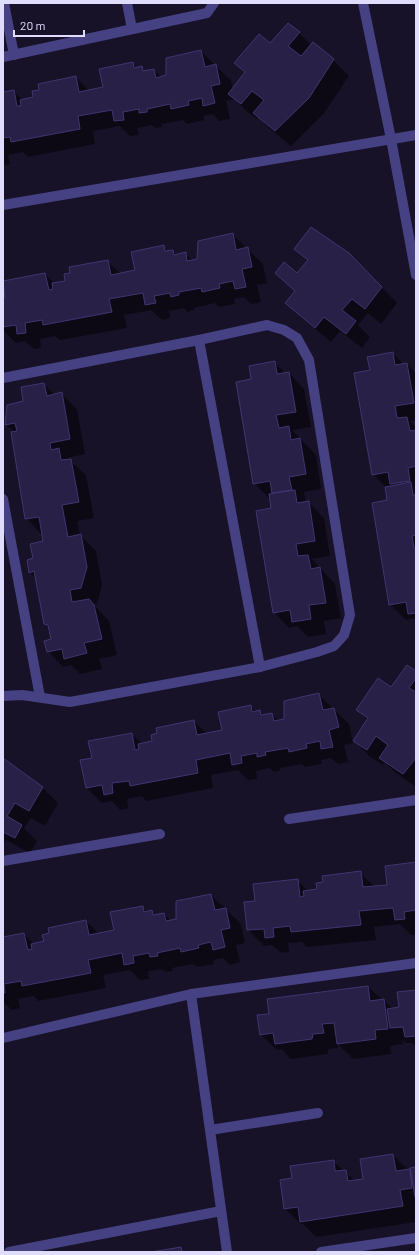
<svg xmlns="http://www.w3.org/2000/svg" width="419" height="1255" font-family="Barlow,sans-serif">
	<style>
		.shadow { fill: #0007 }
		.building { fill: #292047; stroke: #423471 }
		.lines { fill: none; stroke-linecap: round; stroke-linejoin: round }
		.service { stroke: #464183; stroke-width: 10 }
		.minor { stroke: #464183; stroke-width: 10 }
		.tertiary { stroke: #464183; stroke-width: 10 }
	</style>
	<rect width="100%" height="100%" fill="#171228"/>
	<path class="shadow" d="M299 33 311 45 333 60 349 76 324 113 291 146 270 129 258 117 257 119 245 110 235 99 226 101 230 119 219 121 213 114 203 116 204 120 187 124 183 120 162 124V127L156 128 152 125 137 128 139 135 130 136 120 126 93 131 95 144 28 157 23 152 8 155 10 164 3 166V93L13 91 23 100 35 98 40 90 76 77 89 91 105 88 132 63 137 68 141 67 146 72 154 70 161 77 167 76 201 51 231 81 233 90 246 74 235 63 270 45Z
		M232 234 263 264 267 283 257 285 261 302 251 304 244 297 234 299 235 304 219 307 215 303 194 308V310L187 312 184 308 169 311 170 318 162 320 151 310 124 315 127 328 60 340 55 336 40 339 41 348 34 349 25 341 16 343 3 330V299H6L3 282 45 274 55 284 66 282 107 261 121 274 136 271 164 246 169 252 173 251 177 255 185 253 193 261 198 260Z
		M295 249 349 254 397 303 381 324 368 313 358 325 370 337 362 348 340 331 331 342 302 318 287 303 296 292 276 273 298 274 308 261Z
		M393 353 404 365 407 364 416 373V420L410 421 416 427V621L414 618 406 620 390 604 388 501 386 488 373 474 371 371Z
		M275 363 286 374 289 373 304 389 311 427 292 430 316 455 321 489 304 492 306 502H308L324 518 330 556 312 559 335 584 341 618 324 621 326 634 308 637 297 626 289 628 274 612 272 509 270 499 254 483 252 380Z
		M44 384 55 395 62 394 77 409 85 454 67 458 86 475 94 518 77 521 80 535 96 551 102 584 97 604H93L109 621 117 655 99 659 102 669 80 674 71 665 63 667 48 651 52 639 50 628 45 623 37 579 30 573 28 560 34 559 45 542 43 534H41L26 518 14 432 6 425 8 406 24 402Z
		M416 672V787L396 773 384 762 383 765 370 757 355 741 368 720 357 710Z
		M319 695 349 724 353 743 344 745 348 762 338 764 331 758 321 760 322 764 305 767 302 764 280 768 281 770 274 772 270 768 256 771 257 779 248 780 238 770 211 775 213 788 146 801 142 796 127 799 128 808 120 810 112 801 102 803 87 788 93 759 132 734 142 744 153 742 194 721 207 734 223 731 250 707 256 712 259 711 264 715 272 714 279 721 285 719Z
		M3 759 43 788 58 803 45 826 31 818 24 828 37 841 30 853 6 840 3 845Z
		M416 863V935H411L400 924 374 927 376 940 307 947 302 942 288 943 289 952 281 953 272 945 264 946 248 930 245 903 256 902 298 881 308 891 318 890 360 873 375 887 389 885Z
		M211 895 241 924 245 943 236 945 240 962 230 965 223 958 213 960 214 964 197 967 193 964 172 968 173 971 166 972 163 969 148 971 149 979 140 980 130 970 103 975 106 988 38 1001 34 996 18 999 20 1008 12 1010 3 1002V938L24 934 34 944 45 942 86 921 99 934 115 931 142 907 148 912 152 911 156 916 164 914 171 921 177 920Z
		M368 987 393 1009 401 1008 416 991V1047L412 1043H406L402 1039 403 1044 390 1046 391 1054 353 1059 338 1044V1048L329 1049 327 1054 291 1059 282 1049 277 1050 261 1035 270 1015 268 999Z
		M393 1155 408 1170 416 1168V1222L316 1237 303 1224H301L285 1209 294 1179 333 1161 355 1181 364 1180Z"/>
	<path class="building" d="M288 23 300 32 288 46 301 56 313 42 334 59 309 98 275 131 253 113 264 100 252 91 241 104 228 94 245 72 234 63 259 34 270 43Z
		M201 50 205 67 216 64 220 84 211 86 215 103 203 106 202 98 188 101 189 105 171 109 170 104 147 109V112L139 113V109L123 112 124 120 114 121 112 110 78 116 80 129 11 142 10 137 3 138V92L14 90 17 106H21L20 100 33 97 32 91 39 90 38 84 76 76 79 92 103 87 99 69 133 62 134 68 142 66 143 71 154 69 156 78 166 75V58Z
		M311 227 349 253 382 287 365 309 352 299 342 310 356 321 346 334 324 317 315 328 285 303 295 291 275 273 284 262 297 273 308 260 294 249Z
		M233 233 236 250 248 247 252 267 242 269 246 287 235 289 233 281 219 284 220 288 202 292 201 288 179 292V295L171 297 170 293 154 296 156 303 145 305 143 293 109 299 112 312 43 325 42 320 25 323 26 333 17 334 16 325 3 327V298H5L3 281 45 273 49 290 53 289 52 283 65 281 64 274 70 273 69 267 108 260 111 275 135 270 131 252 164 245 165 251 173 250 174 255 186 252 187 261 197 259 198 241Z
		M393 352 395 365 407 363 414 403 395 406 397 418 407 417 410 431 416 430V466L408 468 410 481 390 484 388 472 372 475 354 373 370 370 367 357Z
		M275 361 277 374 289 372 296 412 276 415 279 428 289 426 291 440 300 438 306 474 289 477 292 490 272 493 270 481 253 484 236 382 251 379 249 366Z
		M44 383 47 396 62 392 70 439 50 443 51 450 59 448 61 460 71 459 79 502 62 505 68 537 81 534 87 567 81 588 70 590 72 602 89 599 94 605 102 639 84 643 87 653 64 659 62 649 47 652 44 641 51 639 48 625 44 624 34 571 29 573 27 560 33 558 30 544 43 541 39 517 25 519 11 432 17 431 15 423 5 425 7 405 23 401 21 387Z
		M411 482 413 495H416V535L412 536 414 548H416V613L408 614 406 602 389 605 372 503 387 500 385 487Z
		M295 490 297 503 309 501 315 541 296 544 298 556 308 555 311 569 320 567 326 603 309 605 311 619 292 622 290 610 273 613 256 511 271 508 269 494Z
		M407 665 416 671V678L409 688 416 692V758L403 774 379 758 388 745 376 736 367 750 353 741 368 718 356 710 378 678 391 687Z
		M319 693 323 710 334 708 339 727 329 730 333 747 321 749 320 741 306 744 307 748 289 752 288 748 265 752 266 755 257 757V753L241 756 242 763 232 765 230 753 196 760 198 773 130 786 129 781 112 783 113 793 104 795 102 785 86 788 80 760 92 758 88 741 132 733 135 750 139 749 138 744 152 741 151 735 157 733 156 728 194 720 197 735 222 730 218 712 251 705 252 712 260 710 261 715 272 713 274 721 284 719V701Z
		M3 758 43 787 29 811 15 803 7 816 22 825 15 838 3 832Z
		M416 862V910L404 912 405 919 395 920 393 908 359 911 361 925 291 932 290 926 273 928 274 937 265 938 264 929 247 930 244 902 255 901 253 884 298 879 300 897 304 896 303 891 317 889 316 883 323 882 322 876 361 871 363 887 387 885 385 866Z
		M211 894 215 910 226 908 230 928 221 930 225 947 213 950 211 942 198 945 199 948 181 952 180 948 157 953 158 956 150 957 149 953 133 956 134 963 124 965 122 953 88 960 91 973 22 986 21 981 4 984 5 993H3V937L24 933 28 950 32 949 31 944 44 941 42 935 49 933 48 928 86 920 89 935 114 930 110 912 143 906 144 912 152 910 153 915 164 913 166 921 176 919V901Z
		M368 986 370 1001 384 999 388 1029 375 1030 376 1039 337 1044 334 1023 322 1024 324 1033 313 1034 312 1039 275 1044 273 1033 260 1035 257 1015 269 1014 267 999Z
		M416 990V1036L405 1037 403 1027 390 1028 387 1009 399 1007 397 992Z
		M393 1154 396 1171 410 1169 412 1188 400 1190 403 1206 300 1222 298 1207 284 1209 280 1180 292 1178 290 1166 334 1160 335 1171 346 1170 348 1181 363 1179 360 1159Z
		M416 1167V1197H415L410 1168Z
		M181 1247 182 1252H151Z"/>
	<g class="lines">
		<path class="service" d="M4 3 14 55
			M127 3 132 29
			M199 340 260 667
			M3 499 40 697
			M289 819 416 800
			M3 861 160 834
			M210 1130 318 1113"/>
		<path class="minor" d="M363 3 391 139 416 275
			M3 57 207 13 214 3
			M3 378 199 340 267 325 284 330 297 338 309 360 350 615 344 635 334 646 317 652 260 667 70 702 22 695 3 696
			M191 994 227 1252
			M3 1038 191 994 416 963
			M9 1252 221 1211
			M321 1252 416 1238"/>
		<path class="tertiary" d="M3 205 416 135"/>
	</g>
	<rect width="419" height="1255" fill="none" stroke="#e0dcfc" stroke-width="8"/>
	<path d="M14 30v6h70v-6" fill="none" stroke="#e0dcfc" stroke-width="2"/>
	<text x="20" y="30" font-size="12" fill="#e0dcfc" stroke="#171228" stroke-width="3" paint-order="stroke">20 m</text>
</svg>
